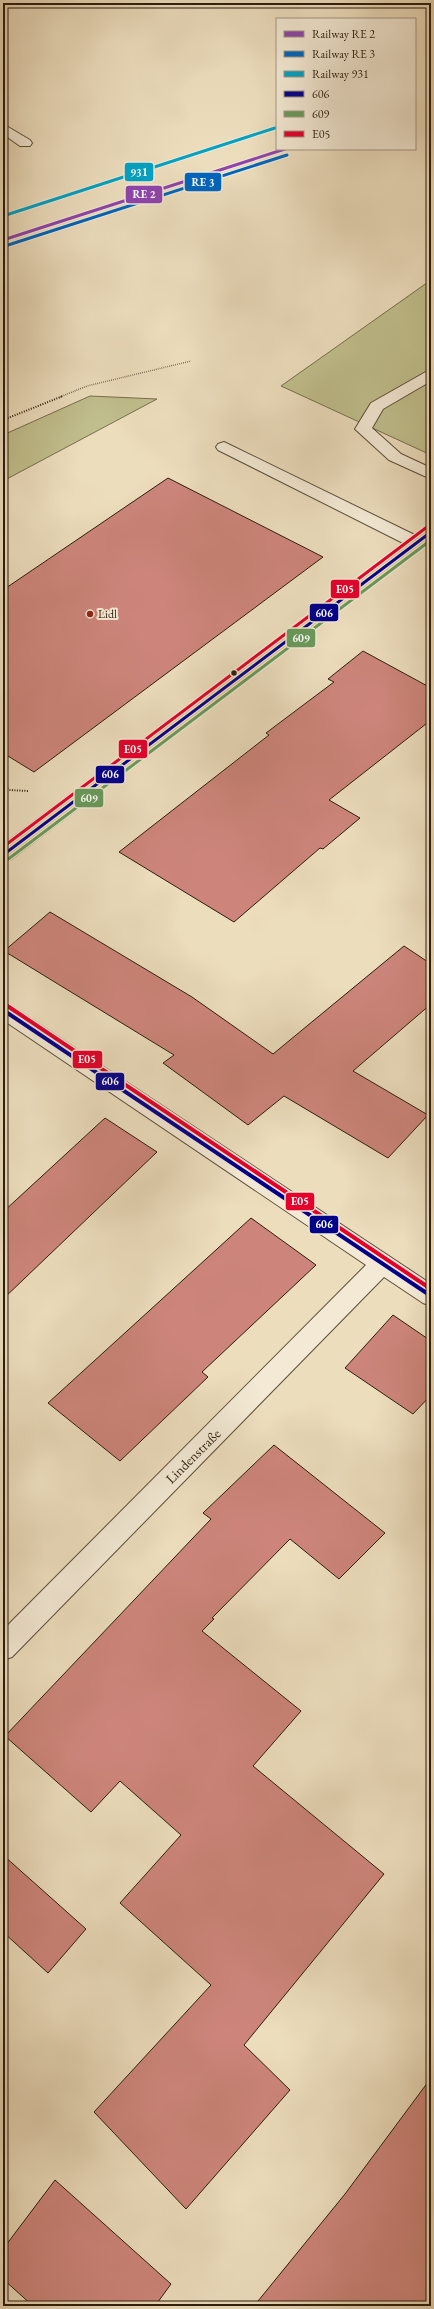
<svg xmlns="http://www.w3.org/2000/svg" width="434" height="2309" font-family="'EB Garamond',serif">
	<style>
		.green { fill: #c0be8c; stroke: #766e4c }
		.building { fill: #cd857b; stroke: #2c1d0b }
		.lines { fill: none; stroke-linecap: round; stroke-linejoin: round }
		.minor-casing { stroke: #5c4d38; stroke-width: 2 }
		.major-casing { stroke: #2c1d0b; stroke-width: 2 }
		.path-far1 { stroke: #2c1d0b; stroke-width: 1.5; stroke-dasharray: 0.5 1.5; stroke-linecap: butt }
		.path { stroke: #2c1d0b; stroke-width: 2; stroke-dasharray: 1 1.5; stroke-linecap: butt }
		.minor { fill: #f3e9d4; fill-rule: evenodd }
		.major { fill: #e6be7e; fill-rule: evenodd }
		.bus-1-far1-casing { stroke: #f3e9d4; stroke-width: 5.5 }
		.bus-1-casing { stroke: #f3e9d4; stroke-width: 7 }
		.bus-2-casing { stroke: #f3e9d4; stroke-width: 5.5 }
		.bus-3-far1-casing { stroke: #f3e9d4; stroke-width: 5.5 }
		.bus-3-casing { stroke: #f3e9d4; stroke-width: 7 }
		.bus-1-far1 { stroke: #00008b; stroke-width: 3 }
		.bus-1 { stroke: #00008b; stroke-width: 4 }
		.bus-2 { stroke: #689a5b; stroke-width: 3 }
		.bus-3-far1 { stroke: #e4002b; stroke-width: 3 }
		.bus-3 { stroke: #e4002b; stroke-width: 4 }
		.rail-1-casing { stroke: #f3e9d4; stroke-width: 5 }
		.rail-2-casing { stroke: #f3e9d4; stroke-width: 5 }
		.rail-3-casing { stroke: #f3e9d4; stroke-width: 5 }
		.rail-1 { stroke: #8e44ad; stroke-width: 3 }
		.rail-2 { stroke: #0065bd; stroke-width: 3 }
		.rail-3 { stroke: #02a2c4; stroke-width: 3 }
		.poi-dot { fill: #8f2418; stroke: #f3e9d4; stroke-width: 1.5 }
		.bus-dot { fill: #2c1d0b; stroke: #f3e9d4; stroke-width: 1.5 }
		.labels { text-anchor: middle; stroke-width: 4; stroke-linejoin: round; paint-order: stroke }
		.far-poi-label { font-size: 12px; fill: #2c1d0b; stroke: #f3e9d4; text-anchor: start }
		.street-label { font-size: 14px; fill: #2c1d0b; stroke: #f3e9d4 }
		.line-badge { stroke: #f3e9d4; stroke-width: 1.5 }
		.badge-label { font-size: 11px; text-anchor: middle; font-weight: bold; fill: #fff }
	</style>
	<rect width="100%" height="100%" fill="#ecddbd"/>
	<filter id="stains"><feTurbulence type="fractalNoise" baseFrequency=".005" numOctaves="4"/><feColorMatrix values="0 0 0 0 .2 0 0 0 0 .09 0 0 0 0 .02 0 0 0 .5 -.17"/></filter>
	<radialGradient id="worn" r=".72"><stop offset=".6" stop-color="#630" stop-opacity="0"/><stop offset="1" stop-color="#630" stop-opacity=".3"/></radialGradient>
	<path class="green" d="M431 280V455L281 386Z
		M90 396 157 399 3 481V435Z"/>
	<path class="building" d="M168 478 323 557 34 772 3 753V590Z
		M363 651 431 688V720L329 800 360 818 323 849 320 848 234 922 119 852 269 735 266 733 334 682 328 679Z
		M50 912 192 997 273 1054 404 946 431 964V1004L353 1071 428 1115 388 1158 284 1096 248 1125 163 1063 174 1055 4 951Z
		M105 1118 157 1152 3 1299V1212Z
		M251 1218 316 1265 202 1372 208 1377 120 1461 48 1403Z
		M393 1315 431 1341V1395L413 1414 345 1368Z
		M274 1445 385 1533 339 1579 290 1539 212 1618 214 1619 202 1631 301 1711 253 1766 384 1874 244 2045 290 2090 186 2209 94 2112 211 1985 120 1903 181 1835 120 1781 91 1812 5 1736 211 1519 203 1513Z
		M3 1855 86 1929 48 1973 3 1932Z
		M431 2078V2306H254L345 2194Z
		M55 2180 171 2284 155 2306H33L3 2279V2249Z"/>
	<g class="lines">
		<defs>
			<path id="minor" d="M3 124 30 140 32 143 30 146H20L3 134Z
				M431 369V381L383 409 372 428 401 454 431 468V479L389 460 355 429 371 403Z
				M224 442 423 539 426 543 423 547H411L218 450 216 447 218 444Z
				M3 1002 10 1005 431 1284V1306L423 1303 384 1277 12 1657 3 1660V1630L366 1265 3 1020Z"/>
			<path id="major" d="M431 527V540L10 860 3 862V845L425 528Z"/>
		</defs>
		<use href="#minor" class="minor-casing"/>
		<use href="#major" class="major-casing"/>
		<path class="path-far1" d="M60 397 87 386 191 361"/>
		<path class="path" d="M3 420 63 396
			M3 786 10 790 28 791"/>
		<use href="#minor" class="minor"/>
		<use href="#major" class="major"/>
		<defs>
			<path id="bus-1-far1" d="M3 855 431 532"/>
			<path id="bus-1" d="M3 1010 431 1296"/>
			<path id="bus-2" d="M7 860 431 540"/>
			<path id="bus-3-far1" d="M3 847 427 527"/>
			<path id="bus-3" d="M6 1005 431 1289"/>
		</defs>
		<use href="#bus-1-far1" class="bus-1-far1-casing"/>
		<use href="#bus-1" class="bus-1-casing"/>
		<use href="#bus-2" class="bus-2-casing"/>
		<use href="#bus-3-far1" class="bus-3-far1-casing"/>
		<use href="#bus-3" class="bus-3-casing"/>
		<use href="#bus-1-far1" class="bus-1-far1"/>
		<use href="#bus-1" class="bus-1"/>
		<use href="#bus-2" class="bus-2"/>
		<use href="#bus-3-far1" class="bus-3-far1"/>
		<use href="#bus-3" class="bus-3"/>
		<defs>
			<path id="rail-1" d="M3 240 285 149"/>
			<path id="rail-2" d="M5 246 287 155"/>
			<path id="rail-3" d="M3 216 275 128"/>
		</defs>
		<use href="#rail-1" class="rail-1-casing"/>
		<use href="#rail-2" class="rail-2-casing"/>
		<use href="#rail-3" class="rail-3-casing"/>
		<use href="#rail-1" class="rail-1"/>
		<use href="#rail-2" class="rail-2"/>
		<use href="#rail-3" class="rail-3"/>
	</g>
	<circle class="poi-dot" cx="90" cy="614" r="4"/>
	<circle class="bus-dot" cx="234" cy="673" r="3.5"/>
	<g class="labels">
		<g class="far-poi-label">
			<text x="98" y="618">Lidl</text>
		</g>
		<g class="street-label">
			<text transform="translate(193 1456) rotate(-45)" y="5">Lindenstraße</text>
		</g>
	</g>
	<g class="line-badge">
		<rect x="124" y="162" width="30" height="20" rx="4" fill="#02a2c4"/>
		<rect x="184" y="172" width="38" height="20" rx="4" fill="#0065bd"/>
		<rect x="125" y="185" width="38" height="19" rx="4" fill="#8e44ad"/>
		<rect x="330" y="579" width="30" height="20" rx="4" fill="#e4002b"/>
		<rect x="309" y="603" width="30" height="19" rx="4" fill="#00008b"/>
		<rect x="286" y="628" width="30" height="20" rx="4" fill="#689a5b"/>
		<rect x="118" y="739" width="30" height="20" rx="4" fill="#e4002b"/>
		<rect x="95" y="765" width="30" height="19" rx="4" fill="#00008b"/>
		<rect x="74" y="788" width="30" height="20" rx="4" fill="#689a5b"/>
		<rect x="72" y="1050" width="31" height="19" rx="4" fill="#e4002b"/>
		<rect x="95" y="1072" width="30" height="19" rx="4" fill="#00008b"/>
		<rect x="285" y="1192" width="30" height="19" rx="4" fill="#e4002b"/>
		<rect x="309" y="1215" width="30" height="19" rx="4" fill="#00008b"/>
	</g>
	<g class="badge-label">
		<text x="139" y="176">931</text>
		<text x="203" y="186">RE 3</text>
		<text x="144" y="198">RE 2</text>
		<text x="345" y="593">E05</text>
		<text x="324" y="617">606</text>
		<text x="301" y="642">609</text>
		<text x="133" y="753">E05</text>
		<text x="110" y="778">606</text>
		<text x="89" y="802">609</text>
		<text x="87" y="1063">E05</text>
		<text x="110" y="1085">606</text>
		<text x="300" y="1205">E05</text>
		<text x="324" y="1228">606</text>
	</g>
	<rect width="434" height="2309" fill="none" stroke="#ecddbd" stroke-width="16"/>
	<rect x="4" y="4" width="426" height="2301" fill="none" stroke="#2c1d0b" stroke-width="2"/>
	<rect x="8" y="8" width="418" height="2293" fill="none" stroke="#2c1d0b"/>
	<rect x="276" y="18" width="140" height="132" fill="#f3e9d4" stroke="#a39784"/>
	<rect x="284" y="31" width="20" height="6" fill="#8e44ad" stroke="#a39784"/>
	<text x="312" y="38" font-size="12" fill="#2c1d0b">Railway RE 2</text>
	<rect x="284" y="51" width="20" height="6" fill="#0065bd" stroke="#a39784"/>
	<text x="312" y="58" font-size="12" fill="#2c1d0b">Railway RE 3</text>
	<rect x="284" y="71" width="20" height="6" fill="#02a2c4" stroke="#a39784"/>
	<text x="312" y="78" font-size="12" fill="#2c1d0b">Railway 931</text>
	<rect x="284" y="91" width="20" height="6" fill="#00008b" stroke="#a39784"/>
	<text x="312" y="98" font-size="12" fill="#2c1d0b">606</text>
	<rect x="284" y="111" width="20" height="6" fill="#689a5b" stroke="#a39784"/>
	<text x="312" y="118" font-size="12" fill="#2c1d0b">609</text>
	<rect x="284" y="131" width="20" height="6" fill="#e4002b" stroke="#a39784"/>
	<text x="312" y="138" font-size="12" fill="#2c1d0b">E05</text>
	<rect width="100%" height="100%" filter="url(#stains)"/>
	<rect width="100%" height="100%" fill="url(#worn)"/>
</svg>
